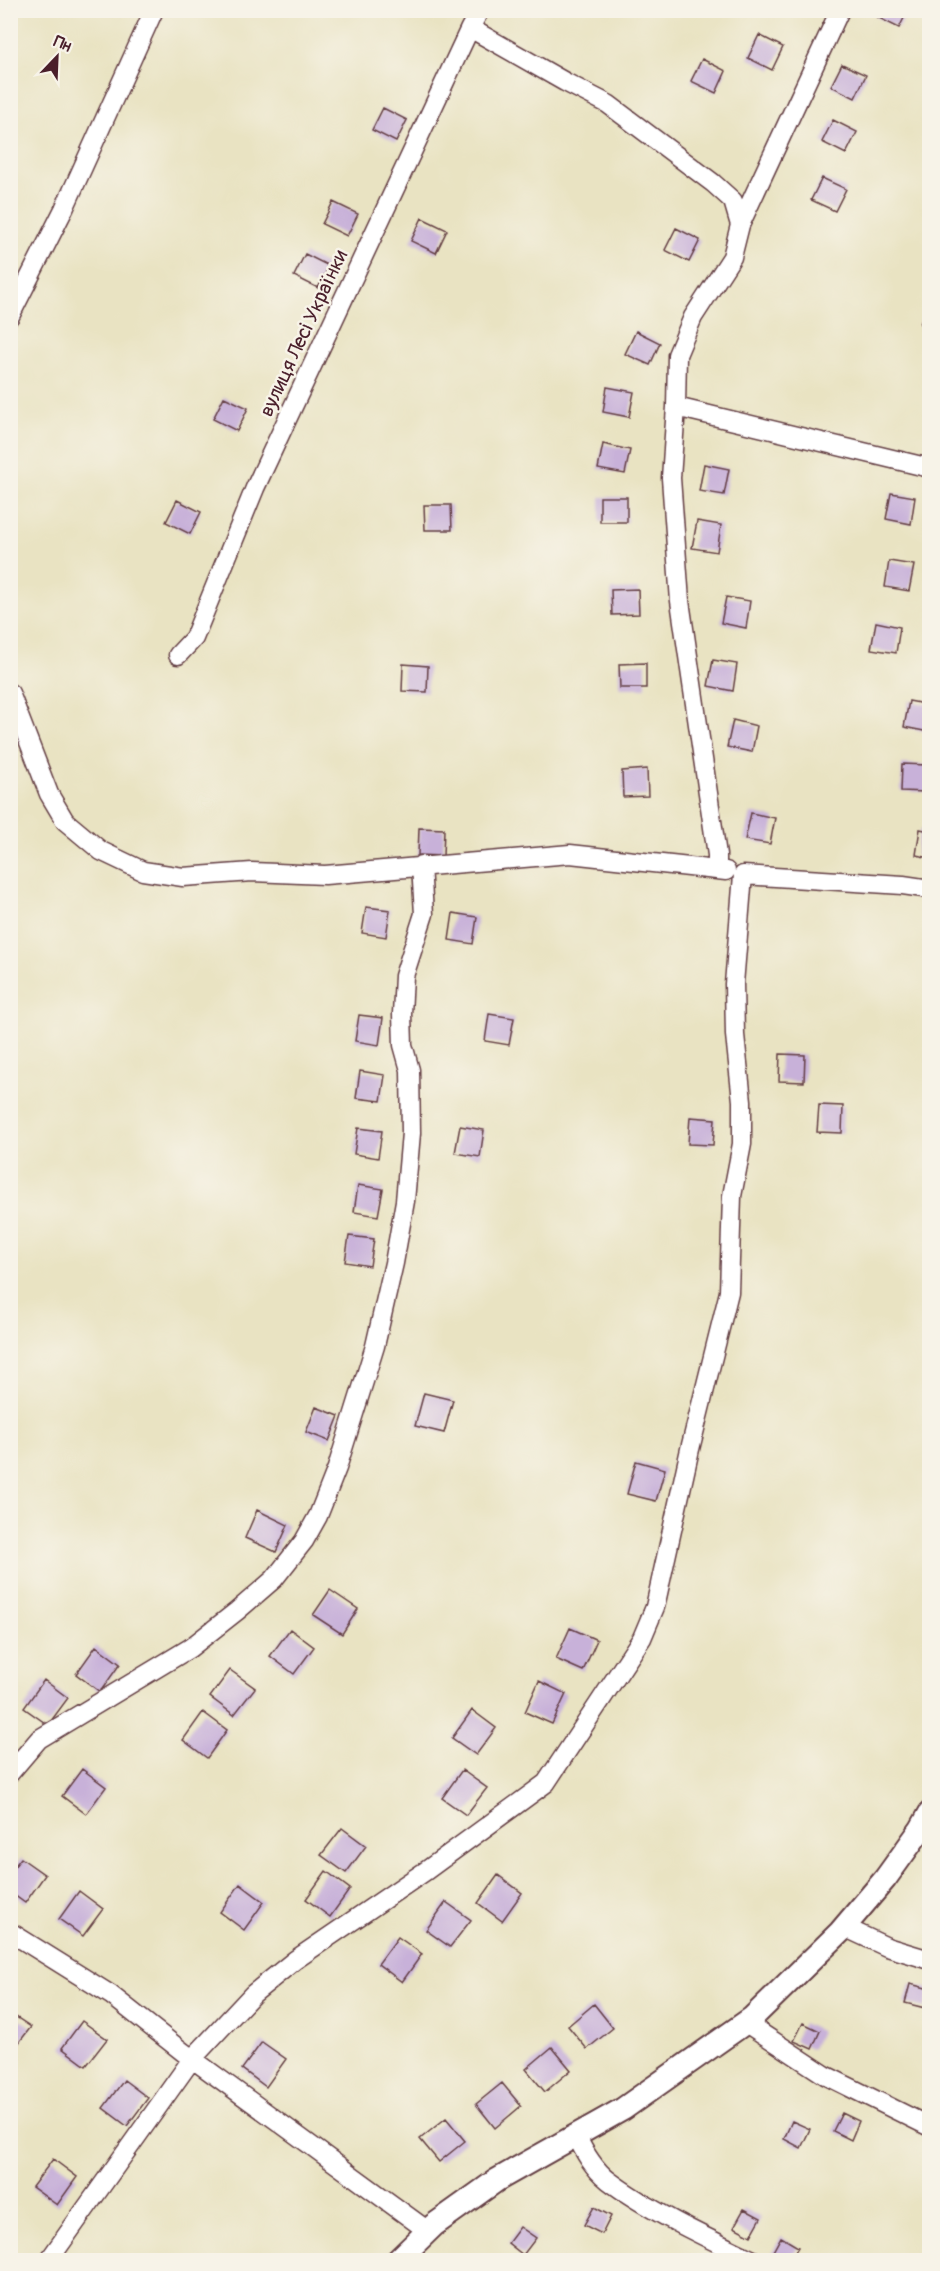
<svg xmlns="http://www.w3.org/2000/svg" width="940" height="2271" font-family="Pangolin,sans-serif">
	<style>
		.building { fill: #c8b1d9 }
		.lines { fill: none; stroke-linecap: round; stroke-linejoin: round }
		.minor-casing { stroke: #623c42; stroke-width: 21 }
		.tertiary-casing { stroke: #623c42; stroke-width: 26 }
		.minor { stroke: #fff; stroke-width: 18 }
		.tertiary { stroke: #fff; stroke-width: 22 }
		.labels { text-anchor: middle; stroke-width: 5; stroke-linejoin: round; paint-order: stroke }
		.street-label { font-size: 20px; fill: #4a1f2b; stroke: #f7f3e8 }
	</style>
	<rect width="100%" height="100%" fill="#f7f3e8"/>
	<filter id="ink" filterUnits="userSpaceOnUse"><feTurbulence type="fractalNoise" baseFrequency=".0167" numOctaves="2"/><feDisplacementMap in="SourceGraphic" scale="12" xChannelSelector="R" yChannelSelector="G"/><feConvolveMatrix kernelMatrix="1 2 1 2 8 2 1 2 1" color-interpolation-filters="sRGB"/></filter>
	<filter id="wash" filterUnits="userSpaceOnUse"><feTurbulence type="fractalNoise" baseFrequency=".008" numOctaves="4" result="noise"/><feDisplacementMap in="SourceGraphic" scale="24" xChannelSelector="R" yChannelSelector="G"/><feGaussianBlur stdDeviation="1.35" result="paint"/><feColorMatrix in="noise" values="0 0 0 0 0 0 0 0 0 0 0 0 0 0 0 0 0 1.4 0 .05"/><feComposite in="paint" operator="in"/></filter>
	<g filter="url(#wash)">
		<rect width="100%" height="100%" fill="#e9e3c2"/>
		<g id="blocks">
			<path class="building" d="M878 10H908L899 28 875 16Z
				M759 35 783 47 772 70 748 58Z
				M702 59 726 71 716 93 691 81Z
				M842 64 866 75 855 98 831 86Z
				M383 108 407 120 396 142 372 130Z
				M833 120 857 132 846 154 822 142Z
				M822 178 846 189 835 211 811 200Z
				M333 202 358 214 347 236 322 224Z
				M422 218 447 230 436 253 411 241Z
				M676 228 700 240 689 262 665 250Z
				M305 254 329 266 318 288 294 276Z
				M930 304V329L920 324Z
				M636 331 660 343 650 365 625 354Z
				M607 387 634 392 629 417 603 412Z
				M224 397 248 408 237 431 213 419Z
				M603 444 630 450 625 474 598 469Z
				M704 464 729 469 724 495 699 491Z
				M891 493 915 497 911 524 886 519Z
				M600 497H627V522H600Z
				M177 500 201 512 190 534 166 522Z
				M424 505H451L452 530H425Z
				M697 521 721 525 717 552 692 548Z
				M889 561 914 565 909 591 885 587Z
				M638 589 639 614 612 615 611 590Z
				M726 597 750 601 746 628 721 623Z
				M876 622 900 627 896 653 871 649Z
				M713 660 737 664 733 691 708 686Z
				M646 663V688H620L619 664Z
				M403 664 428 666 427 692 402 691Z
				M909 701 930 705 929 732 904 727Z
				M733 720 757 726 752 752 727 747Z
				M902 764 927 765 926 792 901 791Z
				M647 769 648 796 623 797 622 771Z
				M751 813 775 818 770 844 745 840Z
				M419 828 444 829 443 856 418 855Z
				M920 829 930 831V858L916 855Z
				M366 907 390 910 386 937 362 933Z
				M453 913 477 917 473 944 449 940Z
				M489 1014 514 1018 509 1045 485 1041Z
				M359 1015 383 1018 379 1045 355 1041Z
				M780 1054 805 1055 804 1082 779 1081Z
				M360 1071 385 1075 381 1101 356 1098Z
				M819 1105 843 1106 842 1133 817 1132Z
				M690 1117 715 1119 713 1145 688 1144Z
				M460 1126 484 1130 480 1157 455 1153Z
				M358 1128 382 1131 378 1158 354 1154Z
				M358 1185 383 1189 378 1216 354 1212Z
				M349 1236 374 1239 370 1266 345 1262Z
				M424 1393 453 1400 444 1433 415 1426Z
				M316 1407 339 1416 329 1441 306 1432Z
				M636 1461 665 1469 656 1501 627 1494Z
				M257 1510 288 1525 276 1552 245 1538Z
				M330 1590 358 1609 342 1634 313 1615Z
				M570 1628 597 1640 583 1671 556 1659Z
				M290 1629 314 1647 294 1674 270 1656Z
				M96 1646 120 1664 100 1692 76 1674Z
				M230 1670 255 1688 234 1715 210 1697Z
				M44 1680 68 1698 48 1725 24 1708Z
				M539 1681 566 1694 552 1724 525 1712Z
				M472 1710 496 1728 476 1755 452 1738Z
				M203 1712 227 1730 207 1758 183 1740Z
				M82 1769 106 1787 86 1814 62 1796Z
				M462 1770 487 1788 466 1815 442 1798Z
				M342 1828 366 1846 346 1873 321 1855Z
				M21 1858 45 1875 25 1903 10 1892V1872Z
				M326 1871 350 1889 330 1917 306 1899Z
				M498 1875 522 1893 502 1921 478 1903Z
				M240 1884 264 1902 244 1930 220 1912Z
				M79 1891 103 1909 83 1936 59 1919Z
				M446 1902 471 1920 450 1947 426 1930Z
				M398 1937 422 1954 402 1982 378 1964Z
				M910 1984 930 1989 925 2008 905 2003Z
				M594 2004 613 2028 587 2049 568 2026Z
				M10 2013 31 2027 10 2054Z
				M82 2021 107 2039 86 2066 62 2048Z
				M803 2023 820 2031 812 2049 794 2041Z
				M262 2042 286 2059 266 2087 242 2069Z
				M552 2047 571 2070 545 2092 526 2069Z
				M124 2080 148 2098 127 2126 103 2108Z
				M502 2083 521 2106 495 2128 476 2104Z
				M842 2113 859 2121 851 2140 833 2131Z
				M446 2118 465 2141 439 2162 420 2139Z
				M792 2121 810 2129 801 2148 784 2139Z
				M53 2159 77 2177 57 2205 32 2187Z
				M594 2207 611 2216 602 2234 584 2225Z
				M744 2209 761 2218 751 2236 734 2227Z
				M520 2227 536 2238 523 2255 508 2243Z
				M781 2237 798 2247 790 2260H781L771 2255Z"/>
		</g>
	</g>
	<g filter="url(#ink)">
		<use href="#blocks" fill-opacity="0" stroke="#623c42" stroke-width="1.5"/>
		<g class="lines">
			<defs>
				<path id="minor" d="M480 10 470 28 565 82 608 104 713 183 733 201 740 225 732 257 693 317 677 355 676 407 671 478 680 601 717 855V868
					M740 225 840 10
					M10 316 64 209 154 10
					M676 407 930 468
					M178 655 194 638 255 488 470 28
					M10 693 49 794 65 821 101 851 143 871 183 877 252 872 325 875 570 854 726 871
					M10 1773 39 1739 190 1648 237 1611 274 1579 304 1541 318 1516 337 1468 375 1346 394 1263 405 1201 411 1133 410 1070 403 1045 402 1014 404 976 424 914 421 865
					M844 1927 887 1947 930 1960
					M10 1932 111 1995 183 2052 428 2231
					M746 2023 825 2075 930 2127
					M576 2135C584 2152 593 2168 608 2180 649 2211 707 2238 753 2260
					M49 2260 192 2059 253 1994 295 1960 427 1870 546 1783 642 1638 655 1607 690 1449 729 1292 732 1196 742 1144V1101L735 1035 734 984 743 875 903 885 930 889"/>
				<path id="tertiary" d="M398 2260 434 2225 497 2180 623 2109 752 2018 840 1932 885 1879 921 1829 930 1813"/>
			</defs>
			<use href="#minor" class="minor-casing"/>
			<use href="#tertiary" class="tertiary-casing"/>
			<use href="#minor" class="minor"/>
			<use href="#tertiary" class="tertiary"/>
		</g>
	</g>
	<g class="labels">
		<g class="street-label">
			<text transform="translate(303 333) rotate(-65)" y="7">вулиця Лесі Українки</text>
		</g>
	</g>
	<rect width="940" height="2271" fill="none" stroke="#f7f3e8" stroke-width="36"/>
	<g transform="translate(57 57) rotate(23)" stroke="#f7f3e8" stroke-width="4.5" paint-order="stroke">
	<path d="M0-4.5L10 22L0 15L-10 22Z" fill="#4a1f2b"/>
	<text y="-9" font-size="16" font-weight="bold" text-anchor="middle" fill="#4a1f2b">Пн</text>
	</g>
</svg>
